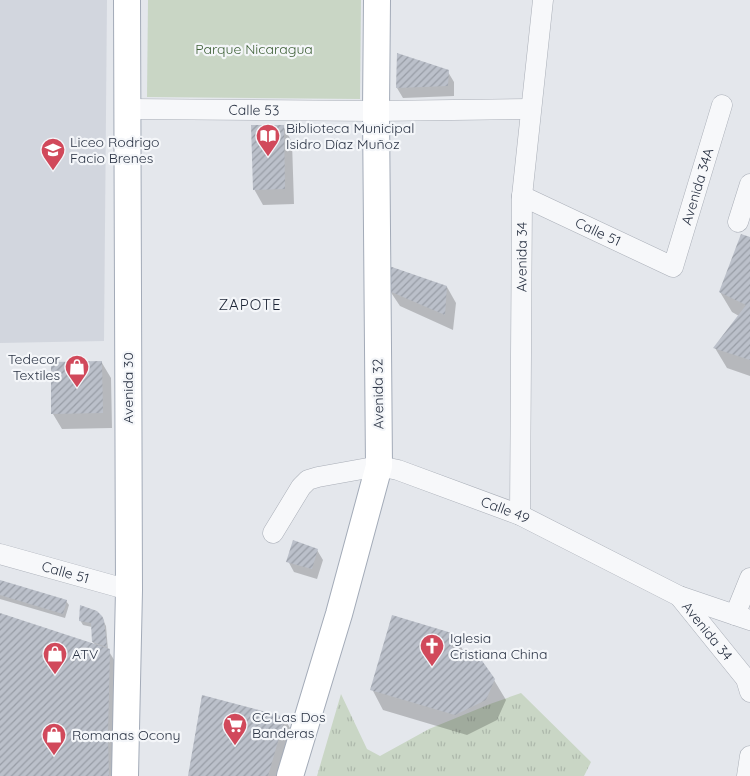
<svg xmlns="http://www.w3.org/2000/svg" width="750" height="776" font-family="Quicksand,sans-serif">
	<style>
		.built { fill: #d2d6de }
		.grass { fill: url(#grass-tufts) }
		.park { fill: #c9d6c5 }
		.shadow { fill: #0003 }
		.building { fill: url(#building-hatch) }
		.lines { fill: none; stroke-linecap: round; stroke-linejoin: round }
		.minor-casing { stroke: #a9aeb7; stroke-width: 21 }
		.major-casing { stroke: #a3abb8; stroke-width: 28 }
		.minor { stroke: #f7f8fa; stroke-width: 20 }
		.major { stroke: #fff; stroke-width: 26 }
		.labels { text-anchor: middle; stroke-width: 4.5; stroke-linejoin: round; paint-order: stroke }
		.park-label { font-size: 14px; fill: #3f6138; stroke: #f4f6f9 }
		.street-label { font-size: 14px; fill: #2b3445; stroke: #f4f6f9 }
		.poi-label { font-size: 14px; fill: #2b3445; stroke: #f4f6f9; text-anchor: start }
		.neighbourhood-label { font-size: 15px; letter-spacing: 1px; fill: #1d2536; stroke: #f4f6f9 }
	</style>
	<defs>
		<pattern id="grass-tufts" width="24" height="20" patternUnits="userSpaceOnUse" patternTransform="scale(1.25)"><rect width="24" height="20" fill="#c9d6c5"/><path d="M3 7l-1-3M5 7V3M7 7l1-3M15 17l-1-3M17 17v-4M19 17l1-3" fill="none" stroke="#adb8ab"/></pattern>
		<pattern id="building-hatch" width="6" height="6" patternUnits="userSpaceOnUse" patternTransform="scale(1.25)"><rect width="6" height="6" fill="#bbc0ca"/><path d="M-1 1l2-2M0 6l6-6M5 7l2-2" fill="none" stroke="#989da6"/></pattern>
	</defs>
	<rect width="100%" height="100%" fill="#e4e7ec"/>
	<path class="built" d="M0 0H107L104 341 0 343Z"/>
	<path class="grass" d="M521 693 591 762 584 776H317L341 694 367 749 380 756 429 729 490 704Z"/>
	<path class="park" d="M148 0H361L360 99 147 97Z"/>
	<path class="shadow" d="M448 72 454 82V96L403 98 397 88Z
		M283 126 292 142 294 204 263 205 254 189Z
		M750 238V376L727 368 715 348 739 316 732 312 720 292Z
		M447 287 456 303 453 330 400 306 390 291Z
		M102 363 111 378 112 428 62 429 53 414Z
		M317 550 323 560 317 579 294 572 288 561Z
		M0 581 66 601 69 605 65 618 0 599Z
		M0 615 96 646 93 642 92 627 83 625 80 620 101 617 106 626 108 650 121 671 119 776H0Z
		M454 635 464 652 494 680 506 700 497 720 467 735 383 710 372 689Z
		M284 718 296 738 285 776H189Z"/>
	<path class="building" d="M397 53 449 70 448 86 396 88Z
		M251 125H284L285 189 253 190Z
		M741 234 750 237V360L713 348 746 305 719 292Z
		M389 266 447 286 445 315 389 291Z
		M102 361 103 413 51 414V362Z
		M293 540 318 549 312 569 286 562Z
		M0 580 67 600 63 614 0 595Z
		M80 605 97 611 102 616 104 620 107 647 92 642 91 623 79 621Z
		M0 613 110 649 108 735 109 776H0Z
		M392 615 455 634 451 647 478 655 495 679 486 700 455 715 370 690Z
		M202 695 285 717 268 776H188Z"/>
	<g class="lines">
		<defs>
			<g id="minor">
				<path id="s1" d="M128 109 376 111 530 109"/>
				<path id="s2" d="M522 196 673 267 722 105"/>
				<path d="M738 222 750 184"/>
				<path id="s3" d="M520 515 522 196 543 0"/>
				<path id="s4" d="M273 533 301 487 308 480 318 477 379 466 398 470 520 515 679 596 750 620"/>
				<path id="s5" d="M0 554 129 590"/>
				<path id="s6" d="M679 596 746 679 750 692"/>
				<path d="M735 615 750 578"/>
				<path d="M747 776 750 756"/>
			</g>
			<path id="major" d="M125 776 129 590 127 0
				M290 776 339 614 379 466 376 111 377 0"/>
		</defs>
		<use href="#minor" class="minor-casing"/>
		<use href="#major" class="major-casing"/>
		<use href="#minor" class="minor"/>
		<use href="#major" class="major"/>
	</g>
	<defs>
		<symbol id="library-pin" viewBox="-11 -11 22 30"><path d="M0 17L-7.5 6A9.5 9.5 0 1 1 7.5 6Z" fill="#d1495b" stroke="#f4f6f9"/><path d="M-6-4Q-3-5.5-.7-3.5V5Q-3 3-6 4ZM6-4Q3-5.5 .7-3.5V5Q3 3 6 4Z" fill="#fff"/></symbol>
		<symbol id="school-pin" viewBox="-11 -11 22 30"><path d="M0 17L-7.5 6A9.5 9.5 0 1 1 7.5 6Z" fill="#d1495b" stroke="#f4f6f9"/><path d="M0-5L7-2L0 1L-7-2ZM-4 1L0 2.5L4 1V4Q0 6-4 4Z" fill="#fff"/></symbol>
		<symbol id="shop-pin" viewBox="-11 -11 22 30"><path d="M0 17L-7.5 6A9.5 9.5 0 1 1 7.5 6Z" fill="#d1495b" stroke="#f4f6f9"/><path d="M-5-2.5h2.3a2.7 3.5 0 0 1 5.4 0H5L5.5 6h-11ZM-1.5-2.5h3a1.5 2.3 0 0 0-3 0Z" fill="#fff"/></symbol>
		<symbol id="church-pin" viewBox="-11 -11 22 30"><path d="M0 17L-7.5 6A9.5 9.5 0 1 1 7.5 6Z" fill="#d1495b" stroke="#f4f6f9"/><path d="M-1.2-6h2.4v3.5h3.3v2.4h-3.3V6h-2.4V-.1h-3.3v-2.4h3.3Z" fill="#fff"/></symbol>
		<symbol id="supermarket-pin" viewBox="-11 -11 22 30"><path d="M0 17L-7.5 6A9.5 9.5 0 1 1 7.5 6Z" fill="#d1495b" stroke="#f4f6f9"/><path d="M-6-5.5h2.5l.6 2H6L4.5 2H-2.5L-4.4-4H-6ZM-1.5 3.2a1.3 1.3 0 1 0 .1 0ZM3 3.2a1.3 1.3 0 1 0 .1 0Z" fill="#fff"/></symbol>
	</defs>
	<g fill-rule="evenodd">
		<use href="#library-pin" x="254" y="122" width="28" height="38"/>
		<use href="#school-pin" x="39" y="136" width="28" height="38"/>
		<use href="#shop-pin" x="63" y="353" width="28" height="38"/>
		<use href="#church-pin" x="418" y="632" width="28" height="38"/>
		<use href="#shop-pin" x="41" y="640" width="28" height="38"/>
		<use href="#supermarket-pin" x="221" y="711" width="28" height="38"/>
		<use href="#shop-pin" x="40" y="721" width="28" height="38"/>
	</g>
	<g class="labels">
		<g class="park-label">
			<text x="254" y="54">Parque Nicaragua</text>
		</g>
		<g class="street-label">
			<text dy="5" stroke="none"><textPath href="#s1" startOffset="126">Calle 53</textPath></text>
			<text dy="5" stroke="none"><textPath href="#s2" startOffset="251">Avenida 34A</textPath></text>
			<text dy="5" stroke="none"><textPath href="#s2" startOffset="84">Calle 51</textPath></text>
			<text dy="5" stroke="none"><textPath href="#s3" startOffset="258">Avenida 34</textPath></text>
			<text transform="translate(128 388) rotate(-90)" y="5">Avenida 30</text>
			<text transform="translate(378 394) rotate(-91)" y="5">Avenida 32</text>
			<text dy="5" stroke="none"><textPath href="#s4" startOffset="270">Calle 49</textPath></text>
			<text dy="5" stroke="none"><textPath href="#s5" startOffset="68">Calle 51</textPath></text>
			<text dy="5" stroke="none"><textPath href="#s6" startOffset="45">Avenida 34</textPath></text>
		</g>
		<g class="poi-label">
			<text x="286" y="133">Biblioteca Municipal<tspan x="286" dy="16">Isidro Díaz Muñoz</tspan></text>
			<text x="70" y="147">Liceo Rodrigo<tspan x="70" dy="16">Facio Brenes</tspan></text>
			<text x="60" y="364" text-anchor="end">Tedecor<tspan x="60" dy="16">Textiles</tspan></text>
			<text x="450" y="643">Iglesia<tspan x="450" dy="16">Cristiana China</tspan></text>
			<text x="72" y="659">ATV</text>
			<text x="252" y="722">CC Las Dos<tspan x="252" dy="16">Banderas</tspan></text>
			<text x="72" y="740">Romanas Ocony</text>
		</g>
		<g class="neighbourhood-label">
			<text x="250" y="310">ZAPOTE</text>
		</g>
	</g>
</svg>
